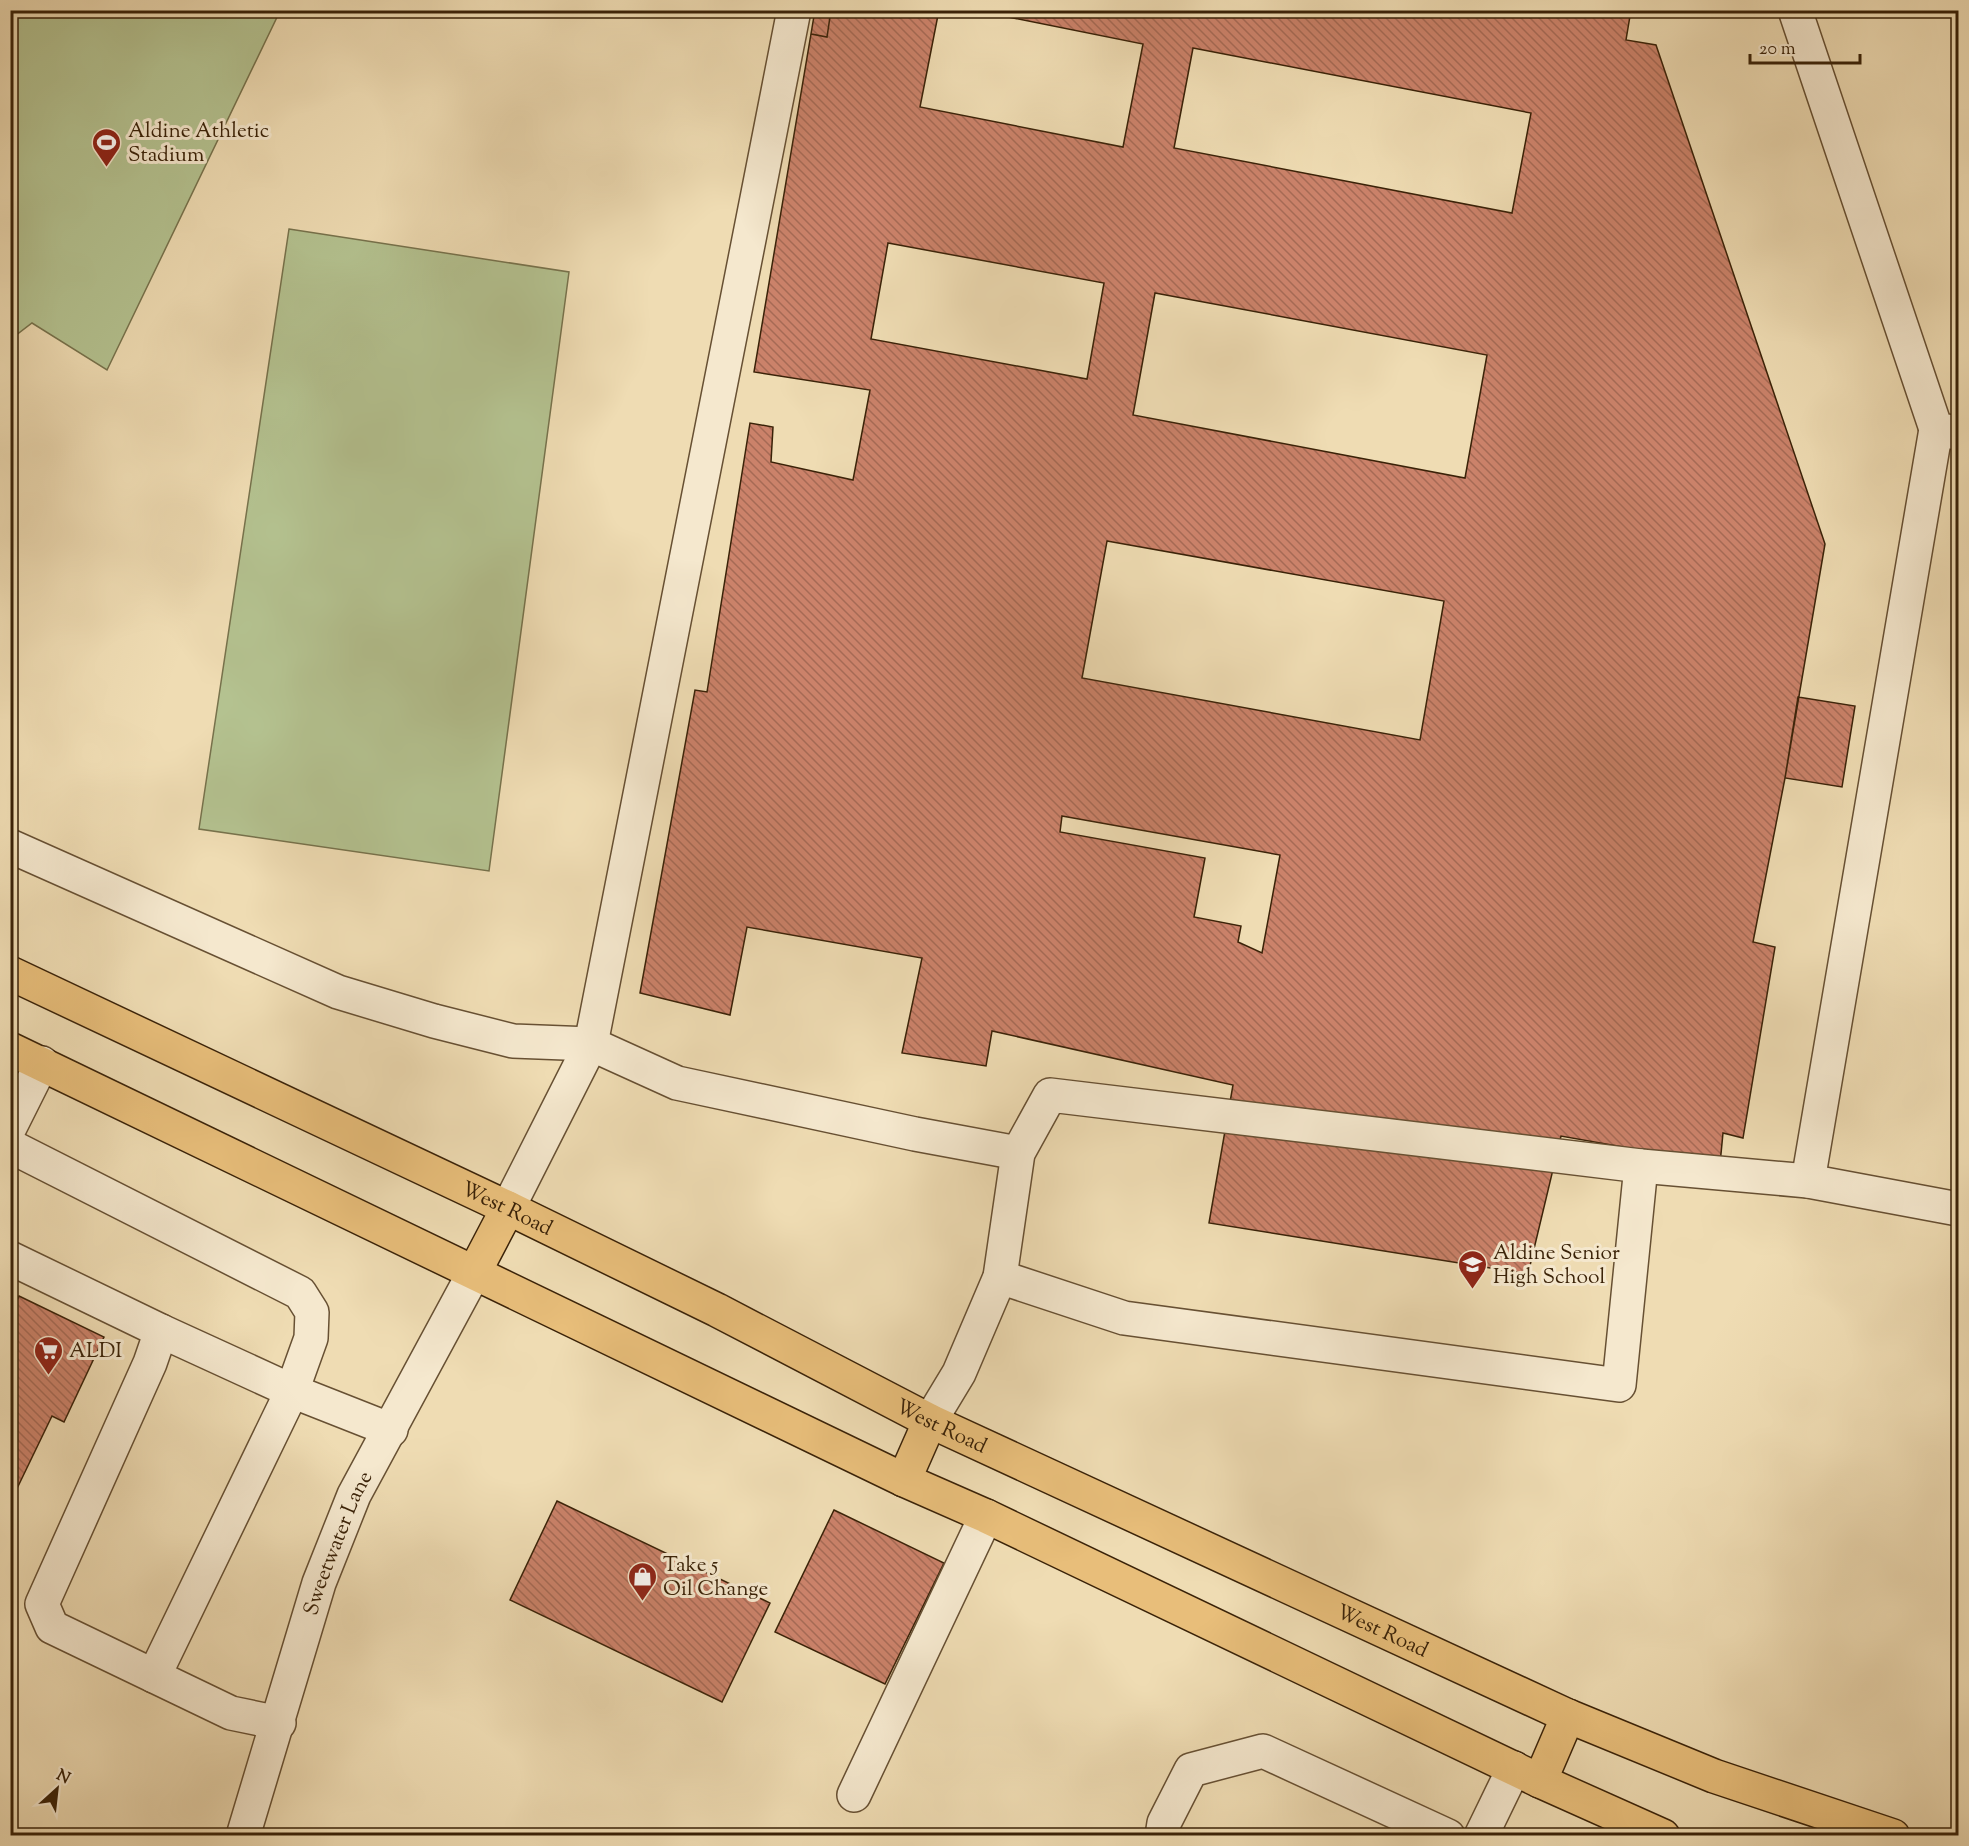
<svg xmlns="http://www.w3.org/2000/svg" width="1969" height="1846" font-family="'Sorts Mill Goudy',serif">
	<style>
		.grass { fill: #b4c290; stroke: #77724c; stroke-width: 1.5 }
		.building { fill: url(#building-back-hatch); stroke: #3a2208; stroke-width: 1.5; fill-rule: evenodd }
		.lines { fill: none; stroke-linecap: round; stroke-linejoin: round }
		.minor-casing { stroke: #675033; stroke-width: 36 }
		.major-casing { stroke: #3a2208; stroke-width: 36 }
		.minor { stroke: #f5e8ce; stroke-width: 33 }
		.major { stroke: #e8be7a; stroke-width: 33 }
		.labels { text-anchor: middle; stroke-width: 6; stroke-linejoin: round; paint-order: stroke }
		.poi-label { font-size: 21px; fill: #3a2208; stroke: #f5e8ce; text-anchor: start }
		.street-label { font-size: 21px; fill: #3a2208; stroke: #f5e8ce }
	</style>
	<defs>
		<pattern id="building-back-hatch" width="6" height="6" patternUnits="userSpaceOnUse" patternTransform="scale(1.5)"><rect width="6" height="6" fill="#cb826a"/><path d="M-1 5l2 2M0 0l6 6M5-1l2 2" fill="none" stroke="#a66a55"/></pattern>
	</defs>
	<rect width="100%" height="100%" fill="#efdcb3"/>
	<filter id="stains"><feTurbulence type="fractalNoise" baseFrequency=".00333" numOctaves="4"/><feColorMatrix values="0 0 0 0 .2 0 0 0 0 .09 0 0 0 0 .02 0 0 0 .5 -.17"/></filter>
	<radialGradient id="worn" r=".72"><stop offset=".6" stop-color="#630" stop-opacity="0"/><stop offset="1" stop-color="#630" stop-opacity=".3"/></radialGradient>
	<path class="grass" d="M11 10 280 11 107 370 32 323 11 339Z
		M289 229 569 272 489 871 199 829Z"/>
	<path class="building" d="M815 10H831L827 37 811 34Z
		M831 10H939L920 107 1123 147 1143 44 973 10H1631L1626 40 1656 45 1825 544 1785 778 1753 942 1775 947 1743 1138 1723 1133 1720 1164 1561 1136 1528 1274 1209 1223 1233 1085 992 1031 986 1066 902 1053 922 958 747 927 730 1015 640 993 695 690 707 692 750 423 773 427 771 462 853 480 870 390 754 372 811 34 827 37ZM1193 48 1531 113 1512 213 1174 148ZM888 243 1104 283 1087 379 871 339ZM1155 293 1487 355 1465 478 1133 415ZM1107 541 1444 601 1420 740 1082 678ZM1062 816 1280 855 1262 953 1238 942 1241 926 1194 917 1205 858 1060 832Z
		M1798 697 1855 706 1842 787 1785 778Z
		M19 1296 104 1337 64 1422 52 1416 10 1503V1303L15 1305Z
		M557 1501 770 1603 722 1702 510 1600Z
		M834 1510 944 1563 885 1684 775 1632Z"/>
	<g class="lines">
		<defs>
			<g id="minor">
				<path d="M1795 10 1936 429 1957 433"/>
				<path d="M10 846 338 992 434 1021 513 1041 591 1044 677 1083 915 1134 1018 1153"/>
				<path d="M10 1127 42 1063"/>
				<path d="M10 1146 300 1293 312 1312 311 1338 292 1391 154 1676"/>
				<path d="M1808 1181 1936 429"/>
				<path d="M508 1208 591 1044 794 10"/>
				<path d="M10 1258 161 1331 150 1363 42 1604 52 1627 231 1713 279 1723"/>
				<path d="M1000 1277 1124 1318 1619 1385 1641 1166"/>
				<path d="M161 1331 292 1391 391 1430"/>
				<path d="M930 1421 959 1373 1000 1277 1018 1153 1050 1095 1641 1166 1808 1181 1958 1209"/>
				<path d="M854 1795 986 1516"/>
				<path id="s1" d="M243 1836 319 1583 354 1495 475 1271"/>
				<path d="M1162 1836 1164 1823 1191 1770 1263 1751 1448 1836"/>
				<path d="M1481 1836 1514 1768"/>
			</g>
			<g id="major">
				<path id="s2" d="M10 973 508 1208 717 1310 930 1421 1568 1716 1714 1776 1893 1836"/>
				<path d="M10 1049 904 1480 986 1516 1540 1781 1663 1836"/>
				<path d="M475 1271 508 1208"/>
				<path d="M904 1480 930 1421"/>
				<path d="M1540 1781 1568 1716"/>
			</g>
		</defs>
		<use href="#minor" class="minor-casing"/>
		<use href="#major" class="major-casing"/>
		<use href="#minor" class="minor"/>
		<use href="#major" class="major"/>
	</g>
	<defs>
		<symbol id="stadium-pin" viewBox="-11 -11 22 30"><path d="M0 17L-7.5 6A9.5 9.5 0 1 1 7.5 6Z" fill="#8f2418" stroke="#f5e8ce"/><path d="M0-5a6.5 5 0 1 0 0 10a6.5 5 0 1 0 0-10ZM-3.5-1.8h7v3.6h-7Z" fill="#fff"/></symbol>
		<symbol id="school-pin" viewBox="-11 -11 22 30"><path d="M0 17L-7.5 6A9.5 9.5 0 1 1 7.5 6Z" fill="#8f2418" stroke="#f5e8ce"/><path d="M0-5L7-2L0 1L-7-2ZM-4 1L0 2.5L4 1V4Q0 6-4 4Z" fill="#fff"/></symbol>
		<symbol id="supermarket-pin" viewBox="-11 -11 22 30"><path d="M0 17L-7.5 6A9.5 9.5 0 1 1 7.5 6Z" fill="#8f2418" stroke="#f5e8ce"/><path d="M-6-5.5h2.5l.6 2H6L4.5 2H-2.5L-4.4-4H-6ZM-1.5 3.2a1.3 1.3 0 1 0 .1 0ZM3 3.2a1.3 1.3 0 1 0 .1 0Z" fill="#fff"/></symbol>
		<symbol id="shop-pin" viewBox="-11 -11 22 30"><path d="M0 17L-7.5 6A9.5 9.5 0 1 1 7.5 6Z" fill="#8f2418" stroke="#f5e8ce"/><path d="M-5-2.5h2.3a2.7 3.5 0 0 1 5.4 0H5L5.5 6h-11ZM-1.5-2.5h3a1.5 2.3 0 0 0-3 0Z" fill="#fff"/></symbol>
	</defs>
	<g fill-rule="evenodd">
		<use href="#stadium-pin" x="90" y="126" width="33" height="45"/>
		<use href="#school-pin" x="1456" y="1248" width="33" height="45"/>
		<use href="#supermarket-pin" x="32" y="1334" width="33" height="45"/>
		<use href="#shop-pin" x="626" y="1560" width="33" height="45"/>
	</g>
	<g class="labels">
		<g class="poi-label">
			<text x="128" y="137">Aldine Athletic<tspan x="128" dy="24">Stadium</tspan></text>
			<text x="1493" y="1259">Aldine Senior<tspan x="1493" dy="24">High School</tspan></text>
			<text x="69" y="1357">ALDI</text>
			<text x="663" y="1571">Take 5<tspan x="663" dy="24">Oil Change</tspan></text>
		</g>
		<g class="street-label">
			<text dy="7" stroke="none"><textPath href="#s2" startOffset="550">West Road</textPath></text>
			<text dy="7" stroke="none"><textPath href="#s2" startOffset="1036">West Road</textPath></text>
			<text dy="7" stroke="none"><textPath href="#s1" startOffset="308">Sweetwater Lane</textPath></text>
			<text dy="7" stroke="none"><textPath href="#s2" startOffset="1522">West Road</textPath></text>
		</g>
	</g>
	<rect width="1969" height="1846" fill="none" stroke="#efdcb3" stroke-width="36"/>
	<rect x="12" y="12" width="1945" height="1822" fill="none" stroke="#3a2208" stroke-width="3"/>
	<rect x="18" y="18" width="1933" height="1810" fill="none" stroke="#3a2208" stroke-width="1.5"/>
	<g transform="translate(57 1789) rotate(27)" stroke="#f5e8ce" stroke-width="4.5" paint-order="stroke">
	<path d="M0-4.5L10 22L0 15L-10 22Z" fill="#3a2208"/>
	<text y="-9" font-size="16" font-weight="bold" text-anchor="middle" fill="#3a2208">N</text>
	</g>
	<path d="M1750 54v9h110v-9" fill="none" stroke="#3a2208" stroke-width="3"/>
	<text x="1759" y="54" font-size="18" fill="#3a2208" stroke="#f5e8ce" stroke-width="4.5" paint-order="stroke">20 m</text>
	<rect width="100%" height="100%" filter="url(#stains)"/>
	<rect width="100%" height="100%" fill="url(#worn)"/>
</svg>
